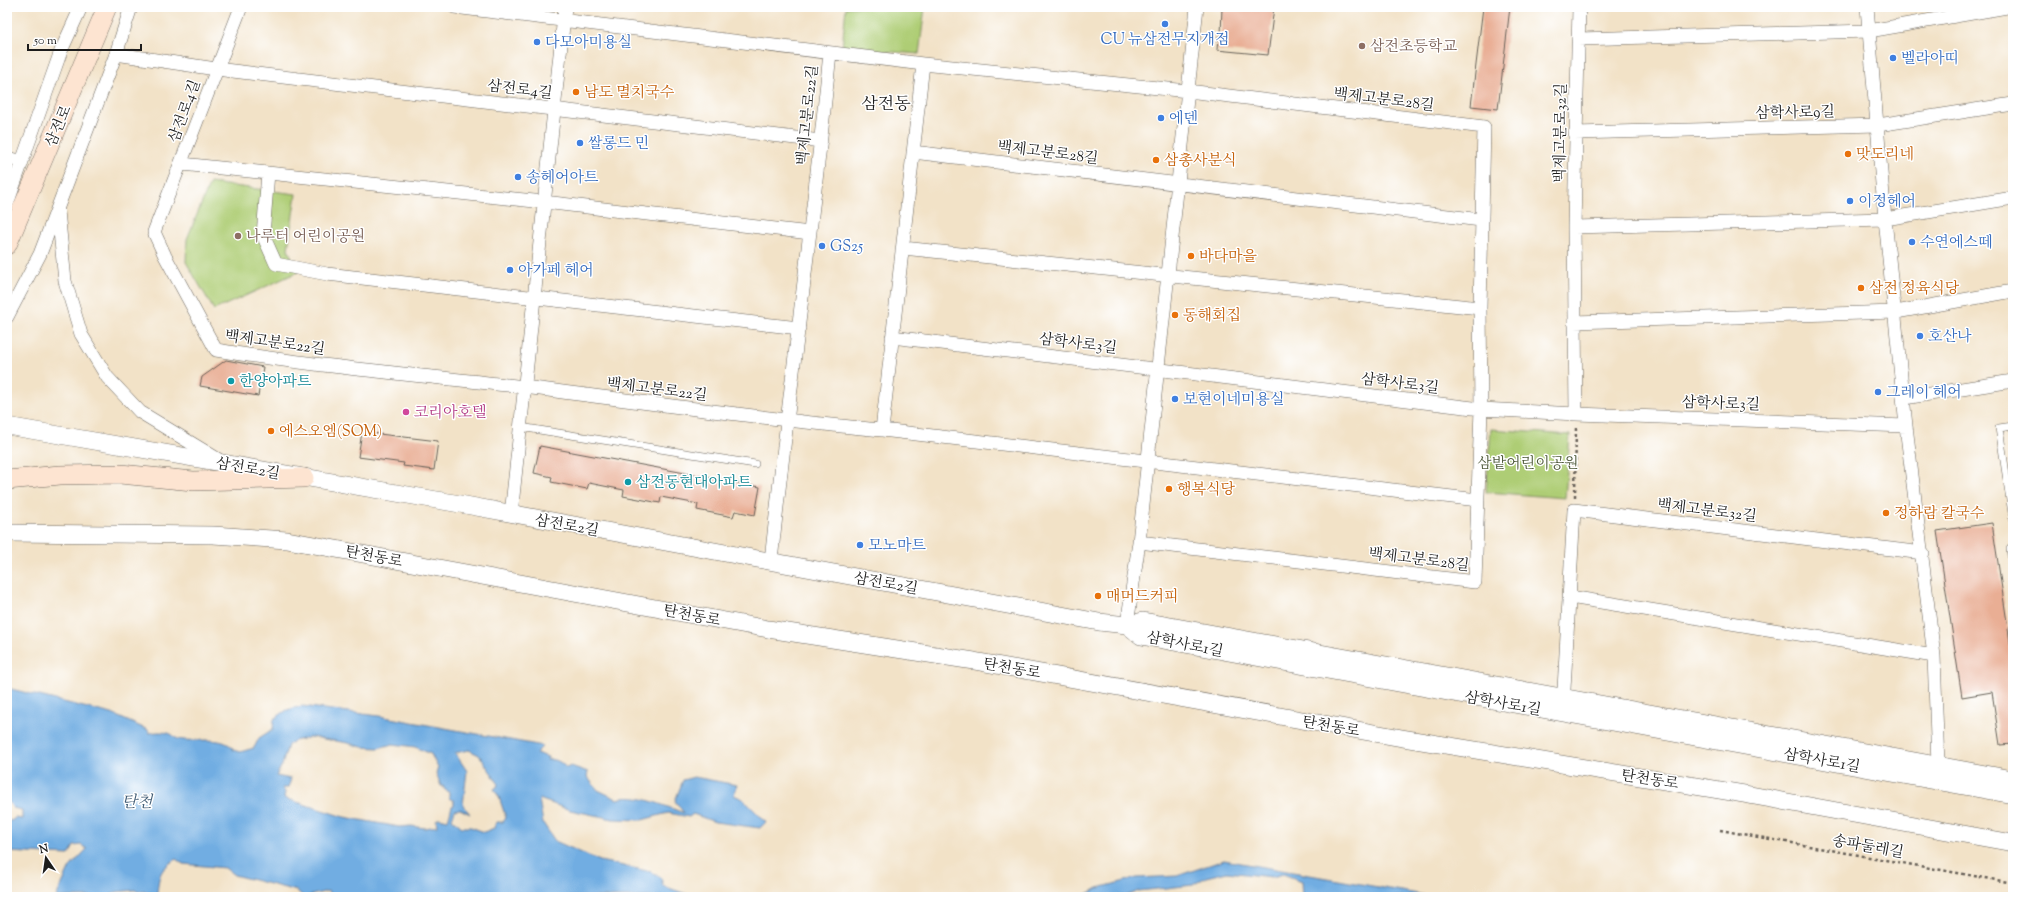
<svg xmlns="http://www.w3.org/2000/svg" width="2020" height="904" font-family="'Sorts Mill Goudy','Noto Serif KR',serif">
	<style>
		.green { fill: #aecd75; stroke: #657448 }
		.water { fill: #71ade2; stroke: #46647f; fill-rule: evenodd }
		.building { fill: #e9ae94 }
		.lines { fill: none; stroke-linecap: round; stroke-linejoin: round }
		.service-casing { stroke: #676158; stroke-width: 8 }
		.minor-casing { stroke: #676158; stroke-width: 14 }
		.tertiary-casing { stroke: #676158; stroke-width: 18 }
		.secondary-casing { stroke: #676158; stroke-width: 20 }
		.path { stroke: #676158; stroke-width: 2.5; stroke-dasharray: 3 3; stroke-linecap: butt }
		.service { stroke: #fff; stroke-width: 7 }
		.minor { stroke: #fff; stroke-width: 13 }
		.tertiary { stroke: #fff; stroke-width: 17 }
		.secondary { stroke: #fde4d1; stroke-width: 19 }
		.shop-dot { fill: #3f7fe0; stroke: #fff; stroke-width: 1.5 }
		.education-dot { fill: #8d6e63; stroke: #fff; stroke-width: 1.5 }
		.food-dot { fill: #e8710a; stroke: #fff; stroke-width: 1.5 }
		.culture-dot { fill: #0f9aa8; stroke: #fff; stroke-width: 1.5 }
		.hotel-dot { fill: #d1479c; stroke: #fff; stroke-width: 1.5 }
		.labels { text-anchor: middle; stroke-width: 3; stroke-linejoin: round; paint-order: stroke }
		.shop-label { font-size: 15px; fill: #366cbe; stroke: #fff; text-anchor: start }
		.education-label { font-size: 15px; fill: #785e54; stroke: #fff; text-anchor: start }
		.street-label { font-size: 15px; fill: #1c1c1c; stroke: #fff }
		.food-label { font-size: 15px; fill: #c56008; stroke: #fff; text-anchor: start }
		.culture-label { font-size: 15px; fill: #0d838f; stroke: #fff; text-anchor: start }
		.hotel-label { font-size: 15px; fill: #b23c85; stroke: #fff; text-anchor: start }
		.park-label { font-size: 15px; fill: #4f5a3b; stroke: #fff }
		.water-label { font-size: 16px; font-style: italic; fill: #425d75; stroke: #fff }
		.quarter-label { font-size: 17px; fill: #1c1c1c; stroke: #fff }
	</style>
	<rect width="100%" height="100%" fill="#fff"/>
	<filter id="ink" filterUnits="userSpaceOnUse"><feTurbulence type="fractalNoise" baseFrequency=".025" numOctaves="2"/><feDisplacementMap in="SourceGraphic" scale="8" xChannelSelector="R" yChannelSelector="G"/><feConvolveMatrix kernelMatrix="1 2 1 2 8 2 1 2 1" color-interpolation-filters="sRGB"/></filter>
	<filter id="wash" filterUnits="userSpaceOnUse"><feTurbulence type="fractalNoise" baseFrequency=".012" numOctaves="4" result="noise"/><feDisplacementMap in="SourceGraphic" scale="16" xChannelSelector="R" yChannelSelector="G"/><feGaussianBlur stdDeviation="0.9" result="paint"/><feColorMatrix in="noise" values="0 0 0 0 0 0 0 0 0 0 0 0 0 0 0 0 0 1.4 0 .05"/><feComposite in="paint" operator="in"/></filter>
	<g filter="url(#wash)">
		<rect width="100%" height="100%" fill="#f2e2c7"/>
		<path class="green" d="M846 7H925L919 54 842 48Z
			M210 183 296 194 288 249 298 272 214 310 186 262 187 239Z
			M1491 429 1570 435 1565 498 1486 492Z"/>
		<path class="water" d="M7 688 112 714 148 730 149 733C155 732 164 731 171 734 173 735 175 738 178 739 194 743 221 735 233 748V750L240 752 254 748 259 738 273 729 274 719 287 710 302 706 379 716 543 746 536 753 548 757 547 760C555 759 561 761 566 768L571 766 588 772 587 777 598 790 617 799C638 793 664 806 684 813L675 801 683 780 694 777 737 785 734 795 743 799 766 822 760 828 715 822 693 814 689 817 668 813 642 820 613 819 570 810 539 799 543 823 555 841 600 861 652 872 661 878 663 886 695 897H331L328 891 304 897 297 891 234 875 225 868 183 864 176 859C159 870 159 875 157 894L135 890 116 892 108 897H56L70 867 87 849 81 845 74 846 69 855 7 852V820L11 821 15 818 22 819V810L13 808 7 799ZM311 737 348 743 362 747 378 748 393 744 415 747 431 754 438 768 436 773 441 786H443L445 790 449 792V798L454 801V805L452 806 448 820 439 818 436 820 437 826 425 828 411 826 399 827 344 817 284 798 285 792 282 788H288L291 779 276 776 282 765 288 745 294 741ZM469 750 479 755 498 783 497 787 494 789 499 797 506 818 503 822H496L494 828 484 832 471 827H462L452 819 455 810 460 809 470 814 463 805 467 771 455 753Z
			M1224 860 1435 897H1303L1302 881 1283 874 1272 877 1227 872 1206 877 1193 885 1139 891 1126 896 1082 897 1098 888 1137 878 1177 876Z"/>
		<g id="blocks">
			<path class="building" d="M1222 7H1274L1268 55 1217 50 1218 36H1221Z
				M1483 7H1510L1498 109 1471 106Z
				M226 360 263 367 258 396 200 386 202 377Z
				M362 432 438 441 434 470 403 466 404 463 358 457Z
				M540 446 760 487 755 515 735 511 733 517 697 510 698 504 661 497 660 503 623 496 624 490 589 483 587 489 551 482 552 477 534 473Z
				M1992 523 2013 662V744L2000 745 1992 692 1962 697 1937 531Z"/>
		</g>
	</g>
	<g filter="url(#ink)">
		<use href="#blocks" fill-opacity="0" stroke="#676158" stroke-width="1"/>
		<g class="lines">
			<defs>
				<path id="service" d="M2013 426 1999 428 2013 520
					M520 427 755 464
					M2013 546 2010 549 2013 570"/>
				<path id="minor" d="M241 7 154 232 165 256 216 350C318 367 421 375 524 387 643 402 762 419 882 430L1478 500
					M454 7 923 64 1188 91 1484 127 1480 308 1481 409 1475 582 1139 542
					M1867 7 1885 219 1906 426 1934 656 1938 765 1937 774
					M1578 39 1869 31 2007 7
					M116 54 216 69 821 141
					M1575 133 1878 125 2013 104
					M913 152 1481 220
					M7 158 21 161
					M182 164 544 202 810 233
					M268 173 263 235 276 264 327 274 799 328
					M7 204 61 51 81 7
					M58 211 65 281 81 334 107 377 140 412 219 460
					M1574 227 1885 219 2013 198
					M903 248 1480 308
					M7 317 40 254 116 54 131 7
					M1574 322 1896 312 2013 291
					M892 337 1481 409 1576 414 1906 426
					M1904 398 2013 381
					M1576 414 1574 227 1579 7
					M882 430 923 64
					M511 515 565 7
					M771 561C789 392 813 223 830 53
					M1570 597 1934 656
					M1127 625 1139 542 1197 7
					M1563 707 1574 510 1923 553"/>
				<path id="tertiary" d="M7 426 460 504 1099 622 1127 625 1143 621 2013 779
					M7 533 213 535 287 540 768 629 974 661 1402 738 1744 794 2013 843
					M1127 625 1141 636 2013 795"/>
				<path id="secondary" d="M7 245 107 7
					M7 480 60 475 120 474 193 481 304 478"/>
			</defs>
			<use href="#service" class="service-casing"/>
			<use href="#minor" class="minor-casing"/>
			<use href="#tertiary" class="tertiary-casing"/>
			<use href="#secondary" class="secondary-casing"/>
			<path class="path" d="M1575 497 1576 426
				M1720 830 2013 883"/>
			<use href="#service" class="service"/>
			<use href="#minor" class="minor"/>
			<use href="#tertiary" class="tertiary"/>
			<use href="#secondary" class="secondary"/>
		</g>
	</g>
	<g class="shop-dot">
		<circle cx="1165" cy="24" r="4"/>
		<circle cx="537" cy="42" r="4"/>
		<circle cx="1893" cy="58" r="4"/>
		<circle cx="1161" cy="118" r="4"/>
		<circle cx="580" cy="143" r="4"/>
		<circle cx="518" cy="177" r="4"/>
		<circle cx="1850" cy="201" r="4"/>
		<circle cx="1912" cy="242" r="4"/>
		<circle cx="822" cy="246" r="4"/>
		<circle cx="510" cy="270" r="4"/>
		<circle cx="1920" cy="336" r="4"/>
		<circle cx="1878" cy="392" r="4"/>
		<circle cx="1175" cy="399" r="4"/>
		<circle cx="860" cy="545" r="4"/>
	</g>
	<g class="education-dot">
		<circle cx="1362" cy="46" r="4"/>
		<circle cx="238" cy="236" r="4"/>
	</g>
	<g class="food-dot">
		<circle cx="576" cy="92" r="4"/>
		<circle cx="1848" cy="154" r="4"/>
		<circle cx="1156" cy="160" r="4"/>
		<circle cx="1191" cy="256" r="4"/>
		<circle cx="1861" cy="288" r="4"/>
		<circle cx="1175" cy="315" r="4"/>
		<circle cx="271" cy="431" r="4"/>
		<circle cx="1169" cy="489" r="4"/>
		<circle cx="1886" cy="513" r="4"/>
		<circle cx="1098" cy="596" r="4"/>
	</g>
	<g class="culture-dot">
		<circle cx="231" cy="381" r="4"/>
		<circle cx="628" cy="482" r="4"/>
	</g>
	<circle class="hotel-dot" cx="406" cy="412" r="4"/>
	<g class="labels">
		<g class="shop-label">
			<text x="1165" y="44" text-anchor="middle">CU 뉴삼전무지개점</text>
			<text x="545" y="47">다모아미용실</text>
			<text x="1901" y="63">벨라아띠</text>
			<text x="1169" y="123">에덴</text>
			<text x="588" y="148">쌀롱드 민</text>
			<text x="526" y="182">송헤어아트</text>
			<text x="1858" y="206">이정헤어</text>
			<text x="1920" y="247">수연에스떼</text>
			<text x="830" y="251">GS25</text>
			<text x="518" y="275">아가페 헤어</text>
			<text x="1928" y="341">호산나</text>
			<text x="1886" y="397">그레이 헤어</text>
			<text x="1183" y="404">보현이네미용실</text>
			<text x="868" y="550">모노마트</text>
		</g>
		<g class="education-label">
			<text x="1370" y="51">삼전초등학교</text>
			<text x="246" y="241">나루터 어린이공원</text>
		</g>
		<g class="street-label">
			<text transform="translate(520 89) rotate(7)" y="5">삼전로4길</text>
			<text transform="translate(1384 99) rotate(7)" y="5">백제고분로28길</text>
			<text transform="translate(184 111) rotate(-70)" y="5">삼전로4길</text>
			<text transform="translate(1795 112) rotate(-1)" y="5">삼학사로9길</text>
			<text transform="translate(807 115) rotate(-84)" y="5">백제고분로22길</text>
			<text transform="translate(58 126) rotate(-67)" y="5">삼전로</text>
			<text transform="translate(1560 133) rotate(-89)" y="5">백제고분로32길</text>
			<text transform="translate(1048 152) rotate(7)" y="5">백제고분로28길</text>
			<text transform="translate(275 342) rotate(8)" y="5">백제고분로22길</text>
			<text transform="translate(1078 343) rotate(7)" y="5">삼학사로3길</text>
			<text transform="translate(1400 383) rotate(7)" y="5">삼학사로3길</text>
			<text transform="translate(657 389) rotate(7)" y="5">백제고분로22길</text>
			<text transform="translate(1721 403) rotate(2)" y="5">삼학사로3길</text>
			<text transform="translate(248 468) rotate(10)" y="5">삼전로2길</text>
			<text transform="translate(1707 510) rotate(7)" y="5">백제고분로32길</text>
			<text transform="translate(567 525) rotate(10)" y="5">삼전로2길</text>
			<text transform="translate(374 556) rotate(11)" y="5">탄천동로</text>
			<text transform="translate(1419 559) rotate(7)" y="5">백제고분로28길</text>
			<text transform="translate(886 583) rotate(10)" y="5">삼전로2길</text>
			<text transform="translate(692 615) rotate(11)" y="5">탄천동로</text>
			<text transform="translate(1185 644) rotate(11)" y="5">삼학사로1길</text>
			<text transform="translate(1012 668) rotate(10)" y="5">탄천동로</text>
			<text transform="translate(1503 703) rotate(10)" y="5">삼학사로1길</text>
			<text transform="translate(1331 726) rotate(10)" y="5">탄천동로</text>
			<text transform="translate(1822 760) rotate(10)" y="5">삼학사로1길</text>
			<text transform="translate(1650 779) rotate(9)" y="5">탄천동로</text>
			<text transform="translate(1868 846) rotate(10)" y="5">송파둘레길</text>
		</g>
		<g class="food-label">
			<text x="584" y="97">남도 멸치국수</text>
			<text x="1856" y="159">맛도리네</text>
			<text x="1164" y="165">삼총사분식</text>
			<text x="1199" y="261">바다마을</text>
			<text x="1869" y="293">삼전 정육식당</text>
			<text x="1183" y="320">동해회집</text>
			<text x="279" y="436">에스오엠(SOM)</text>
			<text x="1177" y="494">행복식당</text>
			<text x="1894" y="518">정하람 칼국수</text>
			<text x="1106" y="601">매머드커피</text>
		</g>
		<g class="culture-label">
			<text x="239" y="386">한양아파트</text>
			<text x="636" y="487">삼전동현대아파트</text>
		</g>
		<g class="hotel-label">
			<text x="414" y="417">코리아호텔</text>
		</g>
		<g class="park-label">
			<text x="1528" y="468">삼밭어린이공원</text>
		</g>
		<g class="water-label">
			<text x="137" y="807">탄천</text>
		</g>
		<g class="quarter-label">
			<text x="886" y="109">삼전동</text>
		</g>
	</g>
	<rect width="2020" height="904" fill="none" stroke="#fff" stroke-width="24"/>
	<g transform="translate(46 858) rotate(347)" stroke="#ffffff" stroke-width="3" paint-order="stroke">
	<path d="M0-3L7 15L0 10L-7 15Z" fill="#1c1c1c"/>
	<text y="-6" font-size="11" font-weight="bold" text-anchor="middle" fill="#1c1c1c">N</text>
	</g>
	<path d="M28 44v6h113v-6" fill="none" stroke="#1c1c1c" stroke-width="2"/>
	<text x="34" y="44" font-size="12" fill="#1c1c1c" stroke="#ffffff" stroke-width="3" paint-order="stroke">50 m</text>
</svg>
